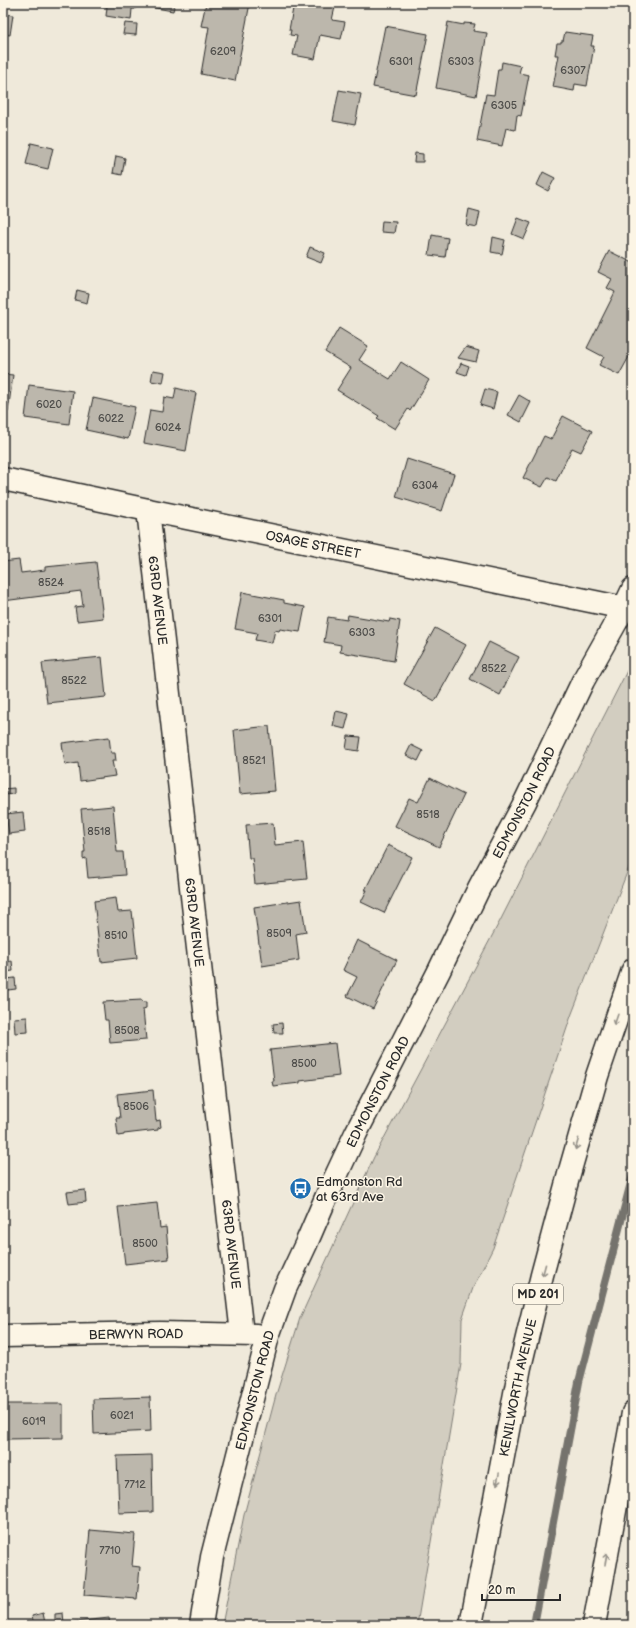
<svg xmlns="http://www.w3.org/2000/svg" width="636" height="1628" font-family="'Balsamiq Sans',sans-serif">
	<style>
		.green { fill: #d2cdc0; stroke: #7e7c76 }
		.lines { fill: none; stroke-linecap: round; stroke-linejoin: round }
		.stream { stroke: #75736d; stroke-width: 8 }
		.building { fill: #bcb7ac; stroke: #2b2b2b }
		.street-casing { stroke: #2b2b2b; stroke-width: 25 }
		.secondary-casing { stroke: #2b2b2b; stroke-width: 25 }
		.primary-casing { stroke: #2b2b2b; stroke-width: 25 }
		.street { stroke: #fcf5e5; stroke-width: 22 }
		.secondary { stroke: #fcf5e5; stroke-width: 22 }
		.primary { stroke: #fcf5e5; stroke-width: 22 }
		.oneway { stroke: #949088 }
		.labels { text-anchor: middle; stroke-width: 3; stroke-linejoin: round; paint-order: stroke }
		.number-label { font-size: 11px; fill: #4f4e4b }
		.shield { fill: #fcf5e5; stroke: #6a6863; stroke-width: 1 }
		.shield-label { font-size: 12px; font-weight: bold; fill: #2b2b2b }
		.street-label { font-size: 13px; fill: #2b2b2b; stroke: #fcf5e5 }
		.poi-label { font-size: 13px; fill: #2b2b2b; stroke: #fcf5e5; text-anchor: start }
	</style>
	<rect width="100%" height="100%" fill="#efe9da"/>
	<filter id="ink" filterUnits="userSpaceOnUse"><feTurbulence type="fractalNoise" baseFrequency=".025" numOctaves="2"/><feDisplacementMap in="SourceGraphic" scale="8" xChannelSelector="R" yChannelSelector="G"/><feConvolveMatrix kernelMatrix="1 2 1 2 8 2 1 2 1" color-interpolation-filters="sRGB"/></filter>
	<g filter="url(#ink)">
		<path class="green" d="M633 659V857L571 1016 493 1248 473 1288 462 1319 461 1364 417 1625H222L244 1515 276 1395 300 1318 374 1157 500 921Z"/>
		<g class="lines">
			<path class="stream" d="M534 1625 579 1382 633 1175"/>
		</g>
		<path class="building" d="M37 3H58L57 6Z
			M97 3H136L135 9H132L131 20 106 16 107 7 97 6Z
			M151 3H175L173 11 150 7Z
			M206 3H250L235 81 201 74 209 27 201 26Z
			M294 3H318L335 7 332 20 345 22 341 39 320 35 315 59 293 55 297 36 290 35 291 30H289Z
			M3 14 13 15 10 35 3 34Z
			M448 22 464 25V23L475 24 473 31 487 33 476 96 436 88Z
			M125 23 137 24 136 35 123 34Z
			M385 26 428 34 416 95 373 87Z
			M565 32 593 36 591 46H594L587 86 575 84 574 91 553 87 559 55H555L557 43H561V41H563Z
			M502 62 521 66 519 73 529 75 521 116 517 115 515 130 506 128 502 146 477 141 486 94 494 95 498 69H501Z
			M339 90 361 94 355 125 333 121Z
			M31 143 53 148 48 169 26 164Z
			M415 153 423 154V162H414Z
			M116 156 125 158 122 175 113 173Z
			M543 172 555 178 548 191 537 185Z
			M469 209 480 212 477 227 466 225Z
			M518 218 531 223 524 239 512 234Z
			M382 221 396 222 394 233 381 232Z
			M432 235 448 238 445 257 429 255Z
			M493 237 505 240 502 254 491 252Z
			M310 247 325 253 321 263 306 257Z
			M609 251 633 263V354L632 356 630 355 619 375 599 365 604 357 587 348 615 292 607 288 612 279 598 272Z
			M77 290 89 293 87 303 75 300Z
			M339 328 368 346 359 360 390 379 401 362 429 380 410 411 408 409 395 429 377 418 379 416 337 390 351 368 325 352Z
			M466 347 479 351 476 362 458 358Z
			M461 363 469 366 466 375 457 372Z
			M153 370 165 372 163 383 151 381Z
			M3 374 13 375 8 412H3Z
			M29 385 73 391 69 424 25 418Z
			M176 388 196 393 186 451 144 443 150 410 162 412 164 397 174 399Z
			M485 389 497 392 493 409 480 405Z
			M519 395 531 402 521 422 508 415Z
			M93 398 135 407 128 439 86 430Z
			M563 416 592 431 581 452 572 448 556 481 548 477 542 487 523 478 544 436 551 439Z
			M407 459 454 474 442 511 396 497Z
			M19 560 21 573 45 570V567L96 562 103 618 77 621 75 607 83 606 81 591 3 601V562Z
			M242 592 284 600V603L305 607 300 632 280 629 279 631 275 630 272 643 255 640 257 633 235 629Z
			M348 615 389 622 390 619 400 621 394 661 340 652 341 645 324 642 328 617 347 620Z
			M435 628 466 645 435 701 404 684Z
			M489 642 519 657 500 695 470 679Z
			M102 657 106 697 47 703 42 663Z
			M336 711 349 714 345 729 333 726Z
			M269 726 275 791 240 794 234 730Z
			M348 736 361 737 359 751 346 749Z
			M109 737 111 753H115L116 761H112L115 776 80 781 78 763 65 765 62 743Z
			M411 745 423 751 418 761 406 755Z
			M430 778 464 795 439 847 395 826 409 798 418 802Z
			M14 788V794L4 795 3 789Z
			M113 806 117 852H123L125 875 88 878 86 858 83 859V852H85L81 809Z
			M23 812 25 832 9 834 6 814Z
			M273 823 275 845 303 842 307 879 255 884 252 858H249L246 825Z
			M388 845 412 857 384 913 361 902 367 890H365Z
			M116 898 118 912 132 911 137 958 101 962 94 901Z
			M301 900 306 932 296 934 299 960 262 966 254 907Z
			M357 940 397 960 373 1009 347 996 357 977 343 970Z
			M12 961 13 971 4 972V962Z
			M15 978 16 989 8 990 6 979Z
			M142 1000 143 1002H146V1008L143 1009 146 1040 110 1043 108 1020H105L103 1002Z
			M27 1017 28 1032 15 1033 14 1018Z
			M282 1023 283 1033H274L273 1024Z
			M335 1043 339 1076 300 1081V1083L273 1086 272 1081H274L270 1050Z
			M153 1090 156 1121 160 1120 161 1127 158 1128V1130L124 1134V1135L118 1136 116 1118H120L117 1094Z
			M85 1190 86 1202 69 1204 67 1192Z
			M157 1203 160 1228 166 1227 169 1259 125 1264 118 1207Z
			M150 1397 151 1431 94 1434 93 1399Z
			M5 1404H63V1438L6 1439Z
			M152 1455 153 1512 119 1513 117 1456Z
			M90 1530 135 1534 132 1566 140 1567 137 1599 84 1595Z
			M43 1613 45 1623 34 1625 32 1616Z
			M63 1613 64 1623 55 1624V1614Z
			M109 1618 110 1625H74V1622Z"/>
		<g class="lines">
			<defs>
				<g id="street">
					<path id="s1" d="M3 479 148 510 624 608"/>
					<path id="s2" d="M148 510 242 1334"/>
					<path id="s3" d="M3 1336 160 1333 256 1335"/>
				</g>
				<g id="secondary">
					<path id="s4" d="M201 1625 212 1557 268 1336 285 1289 306 1244 328 1193 356 1133 439 971 479 888 525 802 583 681 624 608 633 589"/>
				</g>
				<g id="primary">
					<path id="s5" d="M471 1625 520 1367 542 1275 569 1174 597 1076 633 970"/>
					<path d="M594 1625 633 1413"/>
				</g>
			</defs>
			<use href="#street" class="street-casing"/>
			<use href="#secondary" class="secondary-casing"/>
			<use href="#primary" class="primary-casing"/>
			<use href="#street" class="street"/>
			<use href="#secondary" class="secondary"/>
			<use href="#primary" class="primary"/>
		</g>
		<defs><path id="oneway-shaft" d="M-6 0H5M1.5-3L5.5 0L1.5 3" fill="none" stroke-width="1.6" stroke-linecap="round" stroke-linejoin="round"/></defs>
		<g class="oneway">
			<use href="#oneway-shaft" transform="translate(616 1020) rotate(109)"/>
			<use href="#oneway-shaft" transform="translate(577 1144) rotate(106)"/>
			<use href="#oneway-shaft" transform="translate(544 1270) rotate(105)"/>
			<use href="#oneway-shaft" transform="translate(498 1479) rotate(101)"/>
			<use href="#oneway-shaft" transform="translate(606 1559) rotate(-80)"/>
		</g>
	</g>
	<defs>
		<symbol id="bus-disc" viewBox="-11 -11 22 22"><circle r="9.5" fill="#1f6fb2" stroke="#fcf5e5"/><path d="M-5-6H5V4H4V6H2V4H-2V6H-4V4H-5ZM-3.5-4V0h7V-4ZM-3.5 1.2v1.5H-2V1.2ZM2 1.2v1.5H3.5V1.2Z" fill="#fff"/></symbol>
	</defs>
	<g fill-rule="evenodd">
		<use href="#bus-disc" x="288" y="1176" width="25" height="25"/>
	</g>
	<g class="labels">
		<g class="number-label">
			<text x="223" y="55">6209</text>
			<text x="401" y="65">6301</text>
			<text x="461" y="65">6303</text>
			<text x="573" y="74">6307</text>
			<text x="504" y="109">6305</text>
			<text x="49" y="408">6020</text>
			<text x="111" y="422">6022</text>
			<text x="168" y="431">6024</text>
			<text x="425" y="489">6304</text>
			<text x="51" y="586">8524</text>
			<text x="270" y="622">6301</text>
			<text x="362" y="636">6303</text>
			<text x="494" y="672">8522</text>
			<text x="74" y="684">8522</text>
			<text x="254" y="764">8521</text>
			<text x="428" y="818">8518</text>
			<text x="99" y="835">8518</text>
			<text x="279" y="937">8509</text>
			<text x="116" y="939">8510</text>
			<text x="127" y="1034">8508</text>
			<text x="304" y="1067">8500</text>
			<text x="136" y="1110">8506</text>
			<text x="145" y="1247">8500</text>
			<text x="122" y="1419">6021</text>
			<text x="34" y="1425">6019</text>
			<text x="135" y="1488">7712</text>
			<text x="110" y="1554">7710</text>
		</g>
		<rect class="shield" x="513" y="1284" width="50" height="20" rx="3"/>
		<g class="shield-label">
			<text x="538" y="1298">MD 201</text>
		</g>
		<g class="street-label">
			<text dy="5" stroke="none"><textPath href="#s1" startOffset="317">OSAGE STREET</textPath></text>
			<text dy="5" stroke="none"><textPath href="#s2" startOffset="91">63RD AVENUE</textPath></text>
			<text dy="5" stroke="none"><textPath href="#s4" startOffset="889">EDMONSTON ROAD</textPath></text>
			<text dy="5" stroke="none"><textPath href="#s2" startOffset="415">63RD AVENUE</textPath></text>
			<text dy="5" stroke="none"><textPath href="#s4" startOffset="565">EDMONSTON ROAD</textPath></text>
			<text dy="5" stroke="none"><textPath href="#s2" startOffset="739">63RD AVENUE</textPath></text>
			<text dy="5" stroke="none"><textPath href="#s3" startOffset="133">BERWYN ROAD</textPath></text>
			<text dy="5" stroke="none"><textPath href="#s5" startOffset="242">KENILWORTH AVENUE</textPath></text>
			<text dy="5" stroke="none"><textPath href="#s4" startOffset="241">EDMONSTON ROAD</textPath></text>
		</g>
		<g class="poi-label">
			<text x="316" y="1186">Edmonston Rd<tspan x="316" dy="15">at 63rd Ave</tspan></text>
		</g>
	</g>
	<rect width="636" height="1628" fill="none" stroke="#fcf5e5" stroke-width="16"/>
	<rect x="8" y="8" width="620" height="1612" fill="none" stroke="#2b2b2b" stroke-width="1.5" filter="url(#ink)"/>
	<path d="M482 1594v6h78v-6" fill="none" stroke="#2b2b2b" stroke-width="2"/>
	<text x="488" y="1594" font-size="12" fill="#2b2b2b" stroke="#fcf5e5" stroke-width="3" paint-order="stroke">20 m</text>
</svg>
